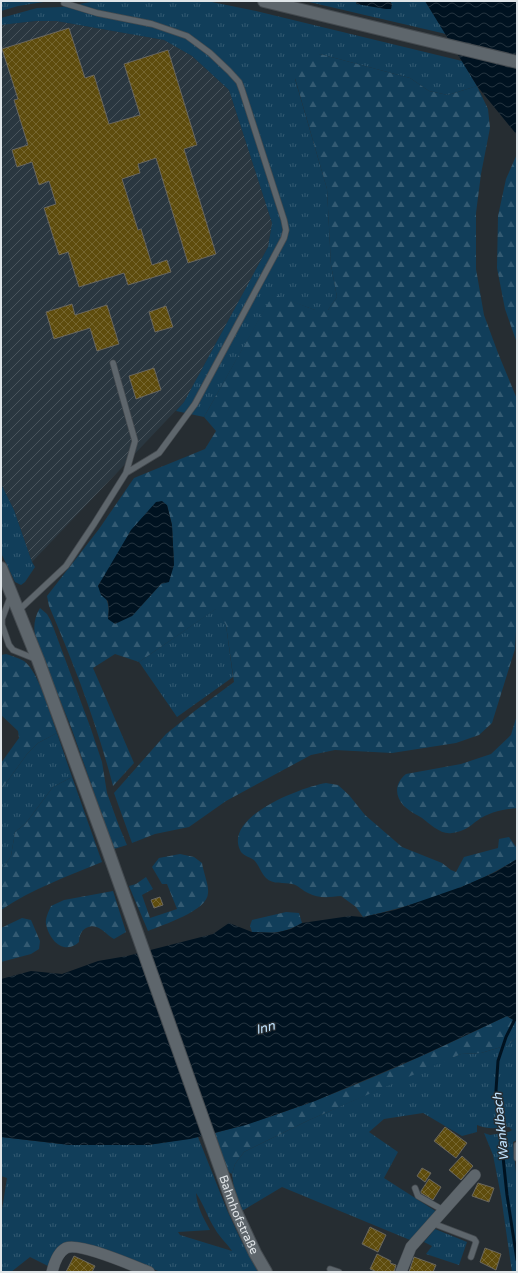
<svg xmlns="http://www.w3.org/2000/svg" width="518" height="1273" font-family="'Varela Round',sans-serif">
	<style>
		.industrial { fill: url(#industrial-furrows) }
		.grass { fill: url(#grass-tufts); fill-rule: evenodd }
		.forest { fill: url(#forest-firs); fill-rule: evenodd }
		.water { fill: url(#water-waves) }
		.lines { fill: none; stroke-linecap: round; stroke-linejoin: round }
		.stream { stroke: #001220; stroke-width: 3 }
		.building { fill: url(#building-cross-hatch); stroke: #6a675e }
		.service-casing { stroke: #454b50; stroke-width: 7 }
		.minor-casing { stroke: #454b50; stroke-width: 12 }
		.secondary-casing { stroke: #454b50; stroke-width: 14 }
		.service { stroke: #5e666c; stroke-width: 5.5 }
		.minor { stroke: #5e666c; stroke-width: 11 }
		.secondary { stroke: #5e666c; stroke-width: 12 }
		.labels { text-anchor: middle; stroke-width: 3; stroke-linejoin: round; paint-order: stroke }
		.street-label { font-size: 12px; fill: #e0e5e8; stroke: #262d32 }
		.water-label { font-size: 13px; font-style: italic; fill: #c0e3fe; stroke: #262d32 }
	</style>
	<defs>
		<pattern id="industrial-furrows" width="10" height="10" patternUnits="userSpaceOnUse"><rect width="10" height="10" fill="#2a3740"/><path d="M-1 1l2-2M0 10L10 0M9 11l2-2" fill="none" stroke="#49545c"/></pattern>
		<pattern id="grass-tufts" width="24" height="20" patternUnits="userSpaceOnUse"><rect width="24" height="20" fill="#113e5a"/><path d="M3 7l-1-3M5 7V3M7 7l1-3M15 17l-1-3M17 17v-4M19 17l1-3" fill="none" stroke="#335a72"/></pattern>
		<pattern id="forest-firs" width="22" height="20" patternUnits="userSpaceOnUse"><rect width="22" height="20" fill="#113e5a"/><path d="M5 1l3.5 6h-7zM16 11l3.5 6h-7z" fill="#335a72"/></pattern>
		<pattern id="water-waves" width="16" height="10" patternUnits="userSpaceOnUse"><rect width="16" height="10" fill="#001220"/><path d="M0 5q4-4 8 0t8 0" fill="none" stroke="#253440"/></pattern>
		<pattern id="building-cross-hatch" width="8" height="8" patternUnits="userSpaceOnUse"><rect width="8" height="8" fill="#5e4c0d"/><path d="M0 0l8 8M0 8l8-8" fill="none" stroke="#756630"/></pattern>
	</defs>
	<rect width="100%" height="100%" fill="#262d32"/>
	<path class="industrial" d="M36 21H56L164 40 192 56 229 90 272 223 268 247 184 402 32 562 14 510 1 484V25Z"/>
	<path class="grass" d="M1 1H50L18 6 1 11Z
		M97 1H207L256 11 462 61 477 86 448 95 429 91 410 78 320 54 295 79 327 189 331 265 337 297 328 310H315L273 295 204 417 176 411 184 402 268 247 272 223 229 90 192 56 164 40 56 21H36L1 25V18L37 8 61 7Z
		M305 1H357L356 3 386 9 392 5 390 1H425L446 34Z
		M1 484 14 510 32 562 35 567 25 582 21 585 15 582 1 553Z
		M217 608 226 625 233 677 177 717 139 662Z
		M57 733 72 777 53 787 26 823 15 832 11 856 1 871V790L27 754 38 743Z
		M517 1037V1140L513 1142 517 1183V1272H512L501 1196 493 1155 484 1133 490 1135 509 1132 512 1130 509 1127C498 1128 488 1130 477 1125V1132L462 1136 423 1113 384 1119 369 1132 398 1152 384 1178 437 1212 410 1240 282 1187 242 1211 234 1189 232 1174 235 1164 244 1152 307 1121 438 1063 461 1054 481 1053 508 1045Z
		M1 1137 70 1145H148L198 1137 227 1210 239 1236 258 1272H161L107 1252 54 1253 48 1266 30 1257 11 1272H1V1216L7 1178 1 1176ZM196 1193C204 1205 208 1218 215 1229 220 1238 227 1243 232 1251L180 1235 178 1232 210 1230C204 1219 197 1207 196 1193Z
		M435 1229 467 1242 459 1265 426 1254 432 1246 424 1242Z"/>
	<path class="forest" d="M320 54 410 78 429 91 448 95 477 86 488 109 490 128 481 174 476 213V269L484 315 498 353 517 399V614L515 649 492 723 479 735 456 743 392 753 335 750 311 755 226 801 189 827 155 834 132 843 114 793 166 734 196 710 234 682 226 625 216 609 139 662 115 654 93 668 134 763 113 786C97 724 74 664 49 606L47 596 99 529 134 478 205 449 216 431 204 417 273 294 315 310H328L337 297 331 265 327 189 295 78 301 63ZM167 505 172 525 174 565 161 584 132 616 108 619C110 603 107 599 98 586L107 572Z
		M517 154V343L505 309 497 268 498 216 506 179Z
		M40 608 47 614 51 621 91 729 102 762 107 793 119 826 127 845 114 849 71 727 37 644C33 631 33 619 40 608Z
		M6 654C12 656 19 658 24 661 39 672 50 715 57 733L38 743 27 754 1 790V763L19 738 18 731 1 715V655Z
		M517 715V808C507 809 496 811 487 815 474 820 470 831 452 833 441 835 430 824 422 818 417 815 409 811 404 806 394 795 395 783 406 774L461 764 491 754 511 735Z
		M72 777 102 862C68 876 32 889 1 910V871L11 856 15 832 26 823 53 787Z
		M326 783 338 785 349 795 365 815 402 847 442 863 451 870 456 872 464 857 498 848 499 839 509 837 516 847 517 859C471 888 416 905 363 917L356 907 341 896C330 897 319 899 308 893 303 891 298 885 292 884 284 882 273 885 266 878 261 873 259 865 254 860 250 857 244 856 241 852 221 817 302 787 326 783Z
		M180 854 194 857 202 863C203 871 209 885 208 893 208 911 162 925 148 931L129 886 136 884 146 877 153 889 142 895 150 918 177 909 167 884H162L152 867 159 858Z
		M113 891 126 932 114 939C104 934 99 922 86 928 81 931 79 936 79 942 64 956 49 940 46 924 45 918 49 911 51 906L64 900Z
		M286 912 299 913 302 923C282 934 274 933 252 932L250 926 252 920Z
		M22 918 31 920 40 941 39 949 31 954 1 962V928Z
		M507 1016 515 1021H517V1037L508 1045 481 1053 461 1054 307 1121 244 1152 235 1164 232 1174 227 1171 215 1133C317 1106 412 1061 507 1016Z"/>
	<path class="water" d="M357 1H390L392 5 391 9H386L356 4Z
		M425 1H517V135L477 86Z
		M162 501 167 505 172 525 174 565 169 582 161 584 132 616 115 624 108 619 109 609 108 601 101 595 98 586 131 530 156 502Z
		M517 859V1021H515L507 1016 419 1057 315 1101 246 1125 190 1139 148 1145H70L1 1137V979L31 971 62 974 98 961 127 956 213 934 229 923 252 932 275 933 291 929 302 923 350 916 363 917 395 910 461 887 496 872Z"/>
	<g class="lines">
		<path class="stream" d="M515 1019 506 1037 498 1061 496 1090 507 1195 517 1260"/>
	</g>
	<path class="building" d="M69 28 85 78 94 75 109 124 140 115 124 64 168 50 197 145 184 149 216 254 188 263 156 158 138 164 140 173 122 179 138 230 141 229 152 265 167 260 171 272 128 285 124 273 79 287 68 252 59 255 44 208 56 204 49 181 39 185 32 162 17 167 12 150 28 145 14 100 18 99 2 49Z
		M72 304 75 315 107 305 119 344 97 351 90 328 54 339 46 312Z
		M166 306 173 327 155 332 149 312Z
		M154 368 161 390 136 399 129 376Z
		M160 897 163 905 154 908 151 900Z
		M445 1127 467 1143 456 1158 434 1141Z
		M462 1156 473 1166 461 1180 449 1170Z
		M422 1168 431 1173 425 1182 417 1176Z
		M429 1179 441 1187 433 1200 421 1193V1191Z
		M478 1183 494 1188 489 1202 472 1196Z
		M370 1227 386 1235 378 1252 362 1244Z
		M485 1248 501 1254 496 1270 480 1262Z
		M377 1254 391 1261 390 1263 396 1265 394 1272H377L370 1269Z
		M74 1256 95 1266 92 1272H66Z
		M414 1257 436 1265 433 1272H409Z"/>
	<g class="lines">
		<defs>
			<path id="service" d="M64 3 97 13 152 24 187 36 210 53 229 71 239 82 242 90 284 220 286 230 284 238 195 404 159 453 126 473
				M11 595 2 619V625L9 645 13 650 38 660
				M18 611 66 566 94 524 126 473 135 441 113 363
				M517 1145V1158
				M415 1188 418 1196 443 1210
				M432 1223 474 1239 476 1242 471 1257
				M330 1269 339 1272"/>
			<path id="minor" d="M52 1272C54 1264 58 1252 66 1248 79 1242 134 1266 149 1272
				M401 1272 411 1247 475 1175"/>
			<g id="secondary">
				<path d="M264 1 517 62"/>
				<path id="s1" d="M1 568 38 660 106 845 235 1210 255 1253 266 1272"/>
			</g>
		</defs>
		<use href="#service" class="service-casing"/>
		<use href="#minor" class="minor-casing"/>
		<use href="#secondary" class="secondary-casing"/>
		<use href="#service" class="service"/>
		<use href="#minor" class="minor"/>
		<use href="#secondary" class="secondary"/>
	</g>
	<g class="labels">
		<g class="street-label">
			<text dy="4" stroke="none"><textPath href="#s1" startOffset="689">Bahnhofstraße</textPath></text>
		</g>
		<g class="water-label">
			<text transform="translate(265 1027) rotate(-15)" y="5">Inn</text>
			<text transform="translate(500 1127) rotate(-96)" y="5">Wanklbach</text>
		</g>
	</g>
	<rect width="518" height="1273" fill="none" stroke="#e0e5e8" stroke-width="4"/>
</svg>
